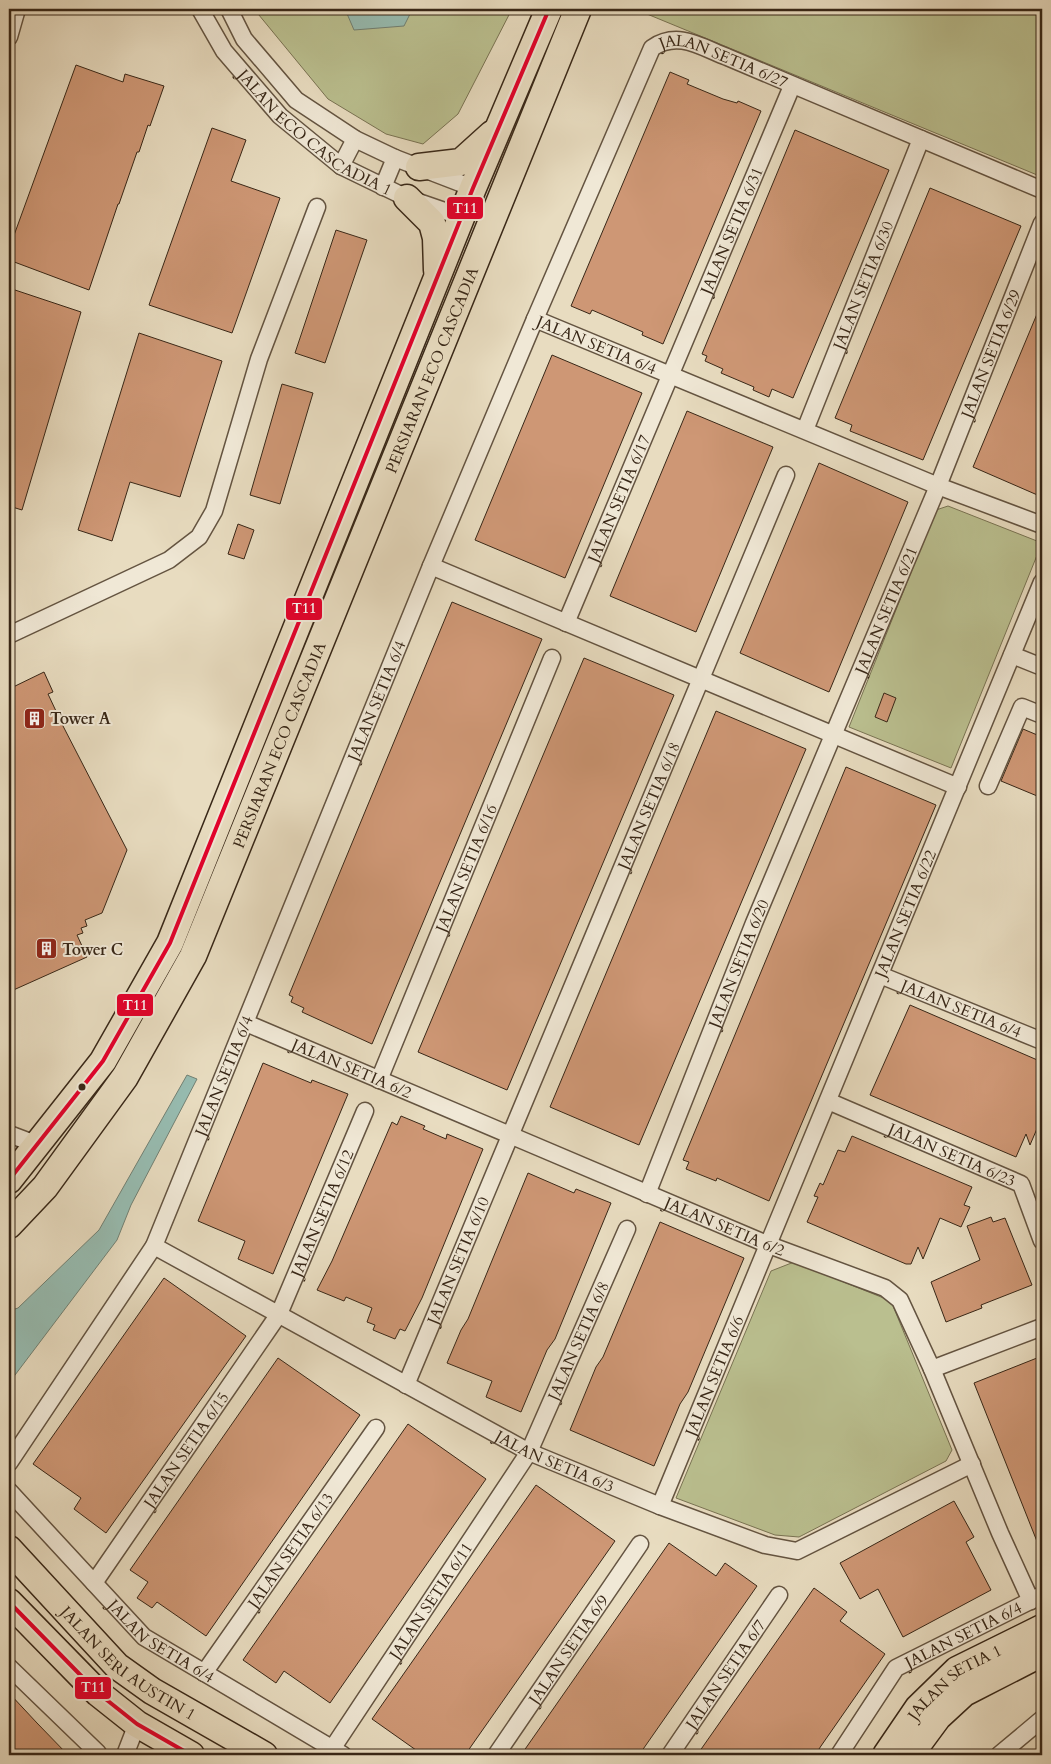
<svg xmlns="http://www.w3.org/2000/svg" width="1051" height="1764" font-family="Cardo,serif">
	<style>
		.green { fill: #babf8f; stroke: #797353 }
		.water { fill: #97bcb1; stroke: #718073 }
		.building { fill: #ce9775; stroke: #382717 }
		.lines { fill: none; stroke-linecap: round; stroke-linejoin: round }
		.street-casing { stroke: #645441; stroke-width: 19 }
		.primary-casing { stroke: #382717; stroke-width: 29 }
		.street { stroke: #f0e8d6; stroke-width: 16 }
		.primary { stroke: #e8dcc0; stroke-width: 26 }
		.bus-1-casing { stroke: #f0e8d6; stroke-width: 8 }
		.bus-1 { stroke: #e4002b; stroke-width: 4 }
		.bus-dot { fill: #382717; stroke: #f0e8d6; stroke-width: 2 }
		.labels { text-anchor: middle; stroke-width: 4; stroke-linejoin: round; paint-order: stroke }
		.street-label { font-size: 16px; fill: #382717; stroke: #f0e8d6 }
		.poi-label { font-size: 16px; font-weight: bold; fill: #382717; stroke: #f0e8d6; text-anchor: start }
		.line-badge { stroke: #f0e8d6; stroke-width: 2 }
		.badge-label { font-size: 14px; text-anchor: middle; font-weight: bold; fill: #fff }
	</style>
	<rect width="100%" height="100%" fill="#e8dcc0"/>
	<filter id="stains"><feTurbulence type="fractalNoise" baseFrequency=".004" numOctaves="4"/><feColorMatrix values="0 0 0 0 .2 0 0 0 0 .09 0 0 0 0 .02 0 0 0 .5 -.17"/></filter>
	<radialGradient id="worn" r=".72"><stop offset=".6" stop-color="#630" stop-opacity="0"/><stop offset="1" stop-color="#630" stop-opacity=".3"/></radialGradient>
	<path class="green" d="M254 9H512L458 114 423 144 386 134 328 99Z
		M648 9H1042V177L647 14Z
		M948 506 1042 543 951 768 849 727 936 510Z
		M794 1262 891 1301 952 1450 946 1461 799 1537 775 1535 676 1498 771 1271Z"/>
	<path class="water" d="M345 9H432L410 14 404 26 354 30Z
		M187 1075 197 1079 131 1205 117 1240 9 1383V1311L18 1308 99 1230Z"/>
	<path class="building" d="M76 65 123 82 125 74 164 86 150 126 148 125 139 152H137L119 204H118L89 290 9 260V249Z
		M670 72 689 80 687 84 723 99 737 103 738 101 761 111 663 344 642 335 643 332 592 310 590 314 571 306Z
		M212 128 246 140 231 181 280 198 232 333 149 305Z
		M795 130 889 170 793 398 772 389 769 397 753 390 754 387 721 373 723 369 705 361 707 356 702 354Z
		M930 188 1021 226 923 460 850 431 852 425 835 418Z
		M336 230 367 240 325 363 295 353Z
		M9 288 81 312 22 510 9 506Z
		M1042 302V497L973 467Z
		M139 333 222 361 180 497 130 482 112 541 78 530Z
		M552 355 642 393 565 578 475 540Z
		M282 384 313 393 280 504 250 495Z
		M687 411 773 447 696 632 610 596Z
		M819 463 908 502 829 692 740 653Z
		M238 524 254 530 244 559 228 554Z
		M452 602 542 639 372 1044 302 1012 304 1008 291 1002 293 997 289 995Z
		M584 658 674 695 507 1090 418 1052Z
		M44 672 53 692 48 694 63 726 127 850 102 913 85 920 87 926 81 928 83 933 77 935 87 957 9 992V689Z
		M884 693 896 698 887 722 875 717Z
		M716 711 806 749 639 1145 550 1107Z
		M1023 729 1042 737V798L1001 781Z
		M846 767 936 805 769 1201 717 1178 716 1181 686 1169 689 1162 683 1160Z
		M910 1005 1042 1062V1117L1030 1145 1026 1134 1016 1157 870 1095Z
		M263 1063 311 1083 312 1080 348 1094 273 1274 238 1259 245 1241 198 1221Z
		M401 1116 425 1126 423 1129 446 1139 447 1134 483 1149 422 1298 405 1331 400 1329 395 1339 373 1330 375 1325 367 1322 372 1308 346 1297 344 1301 317 1290 332 1261 392 1122 397 1125Z
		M852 1136 972 1187 964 1205 970 1207 961 1227 940 1218 923 1259 918 1247 911 1264H906L807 1222 818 1197 814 1196 820 1183 823 1185 838 1150 845 1152Z
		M528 1173 574 1193 576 1189 611 1203 555 1339 547 1350 521 1412 486 1397 492 1381 447 1363 461 1330 468 1319Z
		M991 1217 993 1222 1005 1218 1032 1285 981 1305 982 1308 946 1322 931 1282 980 1260 967 1226Z
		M660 1222 744 1258 688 1392 680 1404 654 1466 570 1430 596 1367 603 1357Z
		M164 1278 246 1336 106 1533 74 1509 81 1498 33 1464Z
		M1042 1356V1554L974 1383Z
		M278 1358 360 1415 206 1636 157 1602 152 1608 137 1598 148 1582 130 1570Z
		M408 1424 486 1479 330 1703 284 1671 276 1683 243 1660Z
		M536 1485 615 1541 465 1755H423L372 1719Z
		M954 1501 974 1537 966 1542 991 1590 903 1637 878 1589 860 1599 840 1563Z
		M669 1543 716 1576 725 1563 757 1586 639 1755H521Z
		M814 1588 847 1612 840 1621 885 1654 821 1746 815 1755H697Z
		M9 1693 37 1723 68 1755H9Z"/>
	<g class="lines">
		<defs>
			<g id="street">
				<path id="s1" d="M200 9 224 51 280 116 341 166 407 198 462 217"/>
				<path d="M229 9 244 39 296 100 355 139 395 158 473 188"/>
				<path d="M9 37 17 9"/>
				<path d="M341 166 355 139"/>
				<path d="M383 187 395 158"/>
				<path id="s2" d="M535 319 652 48C678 30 701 47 727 57L1042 190"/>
				<path id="s3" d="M805 430 921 139"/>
				<path d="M431 566 958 787"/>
				<path id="s4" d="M566 623 792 86"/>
				<path d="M9 635 169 560 199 537 214 511 259 359 317 207"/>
				<path d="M1012 655 1042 667"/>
				<path d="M988 786 1022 707 1042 715"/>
				<path id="s5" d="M880 975 1042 1041"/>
				<path id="s6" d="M246 1023 769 1245 885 1288 900 1300 932 1369 1000 1533 1031 1601"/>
				<path id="s7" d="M379 1080 552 658"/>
				<path id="s8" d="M828 1101 1021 1184 1042 1241"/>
				<path d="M9 1134 38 1145"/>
				<path id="s9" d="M647 1194 754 923 938 486 1042 223"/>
				<path id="s10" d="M154 1246 529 1452 660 1506 765 1545 797 1551 972 1464"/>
				<path d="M932 1369 1042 1327"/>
				<path id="s11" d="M406 1385C531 1081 661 779 786 475"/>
				<path id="s12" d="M9 1463 154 1246 431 566 535 319 938 486 1042 525"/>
				<path id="s13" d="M9 1491 144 1637 343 1755"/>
				<path id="s14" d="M660 1506 1042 582"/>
				<path id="s15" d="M94 1583 279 1314 365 1111"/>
				<path d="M9 1667 98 1753"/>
				<path id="s16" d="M204 1673 376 1428"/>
				<path id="s17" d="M332 1749 529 1452 627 1229"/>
				<path d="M125 1755 137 1724"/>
				<path id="s18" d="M496 1755 640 1544"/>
				<path id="s19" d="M670 1755 779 1595"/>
				<path id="s20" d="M839 1755 896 1668 1042 1595"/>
				<path d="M999 1755 1042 1719"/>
			</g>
			<g id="primary">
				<path d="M419 167 461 162 492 134"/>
				<path d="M407 198 432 223 436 238 437 270"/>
				<path d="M9 1180 103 1061 170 943 473 188 549 9"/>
				<path id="s21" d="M9 1225 45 1187 125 1077 193 956 578 9"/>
				<path id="s22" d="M9 1549 117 1666 152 1691 264 1755"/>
				<path d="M9 1602 98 1693 137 1724 191 1755"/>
				<path id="s23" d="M886 1755 918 1708 957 1670 1042 1628"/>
				<path d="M910 1755 938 1717 964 1693 1042 1653"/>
			</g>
		</defs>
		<use href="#street" class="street-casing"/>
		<use href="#primary" class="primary-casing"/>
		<use href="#street" class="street"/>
		<use href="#primary" class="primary"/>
		<defs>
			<path id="bus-1" d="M9 1180 103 1061 170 943 473 188 549 9
				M9 1602 98 1693 137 1724 191 1755"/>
		</defs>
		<use href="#bus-1" class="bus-1-casing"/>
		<use href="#bus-1" class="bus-1"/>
	</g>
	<defs>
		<symbol id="building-square" viewBox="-11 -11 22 22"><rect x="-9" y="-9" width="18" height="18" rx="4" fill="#8f2418" stroke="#f0e8d6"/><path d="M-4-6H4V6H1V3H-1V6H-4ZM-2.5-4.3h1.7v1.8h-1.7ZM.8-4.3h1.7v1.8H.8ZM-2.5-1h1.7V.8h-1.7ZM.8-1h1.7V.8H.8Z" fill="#fff"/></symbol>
	</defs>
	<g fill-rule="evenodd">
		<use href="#building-square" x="22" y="706" width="25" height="25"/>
		<use href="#building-square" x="34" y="936" width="25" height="25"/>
	</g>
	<circle class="bus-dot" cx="82" cy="1087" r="4.5"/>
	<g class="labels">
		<g class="street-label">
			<text dy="6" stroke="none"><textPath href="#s2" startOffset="372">JALAN SETIA 6/27</textPath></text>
			<text dy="6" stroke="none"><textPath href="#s1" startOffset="172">JALAN ECO CASCADIA 1</textPath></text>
			<text dy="6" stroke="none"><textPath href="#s4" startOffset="426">JALAN SETIA 6/31</textPath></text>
			<text dy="6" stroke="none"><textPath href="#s3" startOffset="156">JALAN SETIA 6/30</textPath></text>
			<text dy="6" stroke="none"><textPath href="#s12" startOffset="1330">JALAN SETIA 6/4</textPath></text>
			<text dy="6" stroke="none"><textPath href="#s9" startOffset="908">JALAN SETIA 6/29</textPath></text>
			<text dy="6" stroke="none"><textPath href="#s21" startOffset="960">PERSIARAN ECO CASCADIA</textPath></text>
			<text dy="6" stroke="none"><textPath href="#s4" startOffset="135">JALAN SETIA 6/17</textPath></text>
			<text dy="6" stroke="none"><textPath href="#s9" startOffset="631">JALAN SETIA 6/21</textPath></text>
			<text dy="6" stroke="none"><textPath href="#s12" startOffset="850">JALAN SETIA 6/4</textPath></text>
			<text dy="6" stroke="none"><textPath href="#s21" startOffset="555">PERSIARAN ECO CASCADIA</textPath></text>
			<text dy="6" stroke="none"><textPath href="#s11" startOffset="628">JALAN SETIA 6/18</textPath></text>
			<text dy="6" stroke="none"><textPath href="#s7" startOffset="229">JALAN SETIA 6/16</textPath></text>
			<text dy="6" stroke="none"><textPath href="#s14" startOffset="641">JALAN SETIA 6/22</textPath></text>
			<text dy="6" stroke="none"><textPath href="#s9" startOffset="248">JALAN SETIA 6/20</textPath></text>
			<text dy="6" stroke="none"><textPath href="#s5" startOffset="88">JALAN SETIA 6/4</textPath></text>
			<text dy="6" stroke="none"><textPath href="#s6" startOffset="115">JALAN SETIA 6/2</textPath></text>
			<text dy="6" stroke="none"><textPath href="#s12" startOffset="445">JALAN SETIA 6/4</textPath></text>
			<text dy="6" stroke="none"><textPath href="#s8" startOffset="135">JALAN SETIA 6/23</textPath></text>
			<text dy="6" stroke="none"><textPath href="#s15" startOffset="436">JALAN SETIA 6/12</textPath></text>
			<text dy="6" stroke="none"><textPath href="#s6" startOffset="520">JALAN SETIA 6/2</textPath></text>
			<text dy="6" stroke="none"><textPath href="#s11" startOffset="135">JALAN SETIA 6/10</textPath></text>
			<text dy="6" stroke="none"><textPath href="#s17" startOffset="478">JALAN SETIA 6/8</textPath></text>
			<text dy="6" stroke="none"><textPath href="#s14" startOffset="141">JALAN SETIA 6/6</textPath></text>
			<text dy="6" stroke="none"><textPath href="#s15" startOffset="162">JALAN SETIA 6/15</textPath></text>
			<text dy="6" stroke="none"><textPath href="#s10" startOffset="455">JALAN SETIA 6/3</textPath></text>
			<text dy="6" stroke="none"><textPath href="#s16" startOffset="150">JALAN SETIA 6/13</textPath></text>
			<text dy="6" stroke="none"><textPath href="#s17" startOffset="178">JALAN SETIA 6/11</textPath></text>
			<text dy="6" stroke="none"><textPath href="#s20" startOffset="179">JALAN SETIA 6/4</textPath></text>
			<text dy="6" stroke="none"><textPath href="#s13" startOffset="215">JALAN SETIA 6/4</textPath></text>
			<text dy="6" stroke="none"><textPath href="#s18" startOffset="128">JALAN SETIA 6/9</textPath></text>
			<text dy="6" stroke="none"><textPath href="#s22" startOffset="166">JALAN SERI AUSTIN 1</textPath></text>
			<text dy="6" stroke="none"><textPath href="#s19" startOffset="98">JALAN SETIA 6/7</textPath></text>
			<text dy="6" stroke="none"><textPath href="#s23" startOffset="102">JALAN SETIA 1</textPath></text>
		</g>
		<g class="poi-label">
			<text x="50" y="724">Tower A</text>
			<text x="62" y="955">Tower C</text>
		</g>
	</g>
	<g class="line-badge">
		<rect x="446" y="196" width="38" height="24" rx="5" fill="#e4002b"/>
		<rect x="285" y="597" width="38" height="24" rx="5" fill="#e4002b"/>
		<rect x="116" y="993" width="38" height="24" rx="5" fill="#e4002b"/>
		<rect x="74" y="1676" width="38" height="24" rx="5" fill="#e4002b"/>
	</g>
	<g class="badge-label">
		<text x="465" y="213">T11</text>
		<text x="304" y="613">T11</text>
		<text x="135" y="1010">T11</text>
		<text x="93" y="1692">T11</text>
	</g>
	<rect width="1051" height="1764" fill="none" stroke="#e8dcc0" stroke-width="30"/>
	<rect x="10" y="10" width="1031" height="1744" fill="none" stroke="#382717" stroke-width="2.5"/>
	<rect x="15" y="15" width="1021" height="1734" fill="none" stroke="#382717"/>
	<rect width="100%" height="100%" filter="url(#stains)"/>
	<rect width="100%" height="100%" fill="url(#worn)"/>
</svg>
